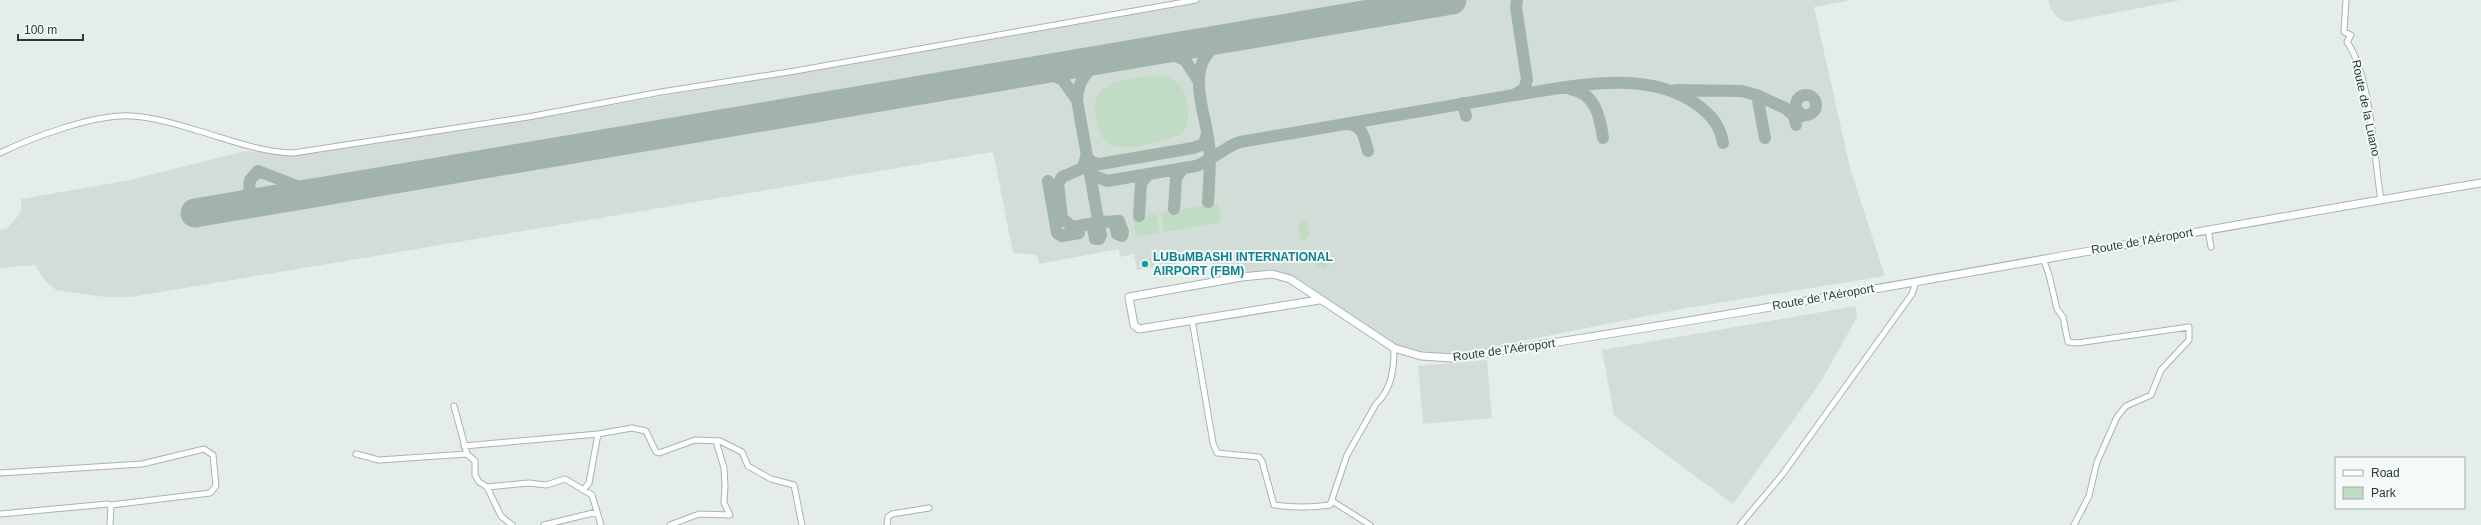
<svg xmlns="http://www.w3.org/2000/svg" width="2481" height="525" font-family="Helvetica,sans-serif">
	<style>
		.built { fill: #d3ddd7 }
		.green { fill: #c0dcc5 }
		.lines { fill: none; stroke-linecap: round; stroke-linejoin: round }
		.taxiway { stroke: #a2b3ac; stroke-width: 12 }
		.runway { stroke: #a2b3ac; stroke-width: 29 }
		.minor-casing { stroke: #a8b5af; stroke-width: 7 }
		.secondary-casing { stroke: #a4b8af; stroke-width: 9 }
		.minor { stroke: #fff; stroke-width: 5 }
		.secondary { stroke: #fff; stroke-width: 7 }
		.culture-dot { fill: #0f9aa8; stroke: #f5f9f7; stroke-width: 1.5 }
		.labels { text-anchor: middle; stroke-width: 4; stroke-linejoin: round; paint-order: stroke }
		.street-label { font-size: 12px; fill: #253e35; stroke: #f5f9f7 }
		.culture-label { font-size: 12px; font-weight: bold; fill: #0d838f; stroke: #f5f9f7; text-anchor: start }
	</style>
	<rect width="100%" height="100%" fill="#e5ede9"/>
	<path class="built" d="M1205 0H1852L1814 7 1850 168 1885 276 1687 308 1462 353H1422L1389 342 1292 276 1283 273 1275 272 1221 279 1219 271H1213L1211 258H1206V255L1176 260 1178 275 1162 278 1159 263H1154L1155 267 1137 270 1134 254 1120 257 1119 249 1039 264 1037 255 1013 253 993 152 131 297H105L56 290 45 281 35 265 0 268V230L7 229 21 212V199L130 180 245 151 294 155 568 113Z
		M2048 0H2181L2067 22 2058 18 2051 9Z
		M1856 306 1857 317 1822 380 1733 504 1614 416 1602 350Z
		M1487 360 1492 418 1423 424 1418 366Z"/>
	<path class="green" d="M1157 75C1178 76 1187 90 1188 111 1189 119 1187 127 1181 133 1172 142 1126 150 1114 146 1103 142 1099 134 1097 123 1086 78 1125 80 1157 75Z
		M1218 203 1221 222 1164 232 1161 213Z
		M1156 214 1160 233 1136 237 1133 218Z
		M1302 220 1307 222 1309 235 1304 241 1300 239 1298 226Z
		M1317 252 1320 257 1329 256 1330 264 1324 269 1305 258 1308 254Z"/>
	<g class="lines">
		<path class="taxiway" d="M1160 49 1185 60 1198 80
			M1112 58C1091 65 1078 77 1077 100L1089 167 1095 176 1107 181 1196 166C1213 160 1224 147 1240 142L1514 95 1524 89 1527 80 1516 7 1517 0
			M1037 70 1062 79 1077 100
			M1570 89C1595 93 1600 116 1603 138
			M1675 90 1742 91 1759 96 1802 116
			M1796 105a10 10 0 1 1 20 0a10 10 0 1 1-20 0Z
			M1516 95C1574 86 1649 68 1699 106 1713 117 1720 126 1723 143
			M1757 95 1765 138
			M1463 103 1466 116
			M1786 109 1794 116 1796 125
			M1349 124C1364 126 1364 139 1368 151
			M1086 156 1092 162 1100 164 1193 148 1204 144 1207 134
			M1086 157 1083 168 1062 177 1058 184 1062 218 1072 227 1095 223 1098 217
			M1089 169 1098 219 1103 222 1119 221 1123 232 1122 236 1117 234 1115 225
			M1048 181 1057 233 1062 236 1079 233
			M290 197C270 208 245 213 250 180L258 171 305 189 324 191
			M1208 202C1209 183 1211 163 1209 144 1204 104 1180 58 1230 38
			M1174 209 1176 178 1183 168
			M1139 216 1141 183 1149 174
			M1093 228 1095 239H1099L1101 235 1098 219"/>
		<path class="runway" d="M195 213 1452 0"/>
		<defs>
			<path id="minor" d="M2346 0 2344 32 2351 35 2347 42C2371 76 2374 158 2381 200
				M0 153C33 137 95 114 131 116 153 117 177 124 199 131 230 140 260 152 293 153L528 117 661 92 795 71 1196 0
				M2208 229 2211 247
				M2043 258 2049 275 2057 309 2063 317 2068 342 2077 343 2189 327V340L2161 370 2151 395 2126 406 2117 417 2097 462 2089 496 2074 525
				M1192 320 1213 443 1217 453 1259 457 1262 461 1274 505C1294 508 1310 508 1330 505L1347 455 1376 404C1392 389 1394 369 1394 348
				M454 406 467 454
				M464 446 598 434 632 428 646 431 656 452 659 453 695 440 720 441 742 452 748 466 771 479 794 485 802 525
				M356 454 379 460 467 454 475 461V475L479 482 487 487 529 483 546 485 565 479 592 495 601 525
				M0 473 142 464 204 449 213 455 216 486 210 493 111 505
				M487 487 501 516 512 525
				M583 490 589 483 598 434
				M1332 501 1370 525
				M0 514 108 504 111 505 110 525
				M544 525 597 512
				M670 525 699 514 730 515 724 503 725 486 724 468 716 441
				M887 525 888 517 892 514 929 508
				M1740 525 1782 475 1912 294 1916 282"/>
			<path id="secondary" d="M1319 300 1139 329 1134 325 1129 297 1242 277 1272 274 1290 279 1394 348 1421 356 1453 358C1797 307 2138 240 2481 183"/>
		</defs>
		<use href="#minor" class="minor-casing"/>
		<use href="#secondary" class="secondary-casing"/>
		<use href="#minor" class="minor"/>
		<use href="#secondary" class="secondary"/>
	</g>
	<circle class="culture-dot" cx="1145" cy="264" r="4"/>
	<g class="labels">
		<g class="street-label">
			<text transform="translate(2366 108) rotate(78)" y="4">Route de la Luano</text>
			<text transform="translate(2142 241) rotate(-10)" y="4">Route de l'Aéroport</text>
			<text transform="translate(1823 297) rotate(-10)" y="4">Route de l'Aéroport</text>
			<text transform="translate(1504 350) rotate(-8)" y="4">Route de l'Aéroport</text>
		</g>
		<g class="culture-label">
			<text x="1153" y="261">LUBuMBASHI INTERNATIONAL<tspan x="1153" dy="14">AIRPORT (FBM)</tspan></text>
		</g>
	</g>
	<rect x="2335" y="457" width="130" height="52" fill="#f5f9f7" stroke="#a2aea9"/>
	<rect x="2343" y="470" width="20" height="6" fill="#ffffff" stroke="#a2aea9"/>
	<text x="2371" y="477" font-size="12" fill="#253e35">Road</text>
	<rect x="2343" y="487" width="20" height="12" fill="#c0dcc5" stroke="#a2aea9"/>
	<text x="2371" y="497" font-size="12" fill="#253e35">Park</text>
	<path d="M18 34v6h65v-6" fill="none" stroke="#253e35" stroke-width="2"/>
	<text x="24" y="34" font-size="12" fill="#253e35" stroke="#f5f9f7" stroke-width="3" paint-order="stroke">100 m</text>
</svg>
